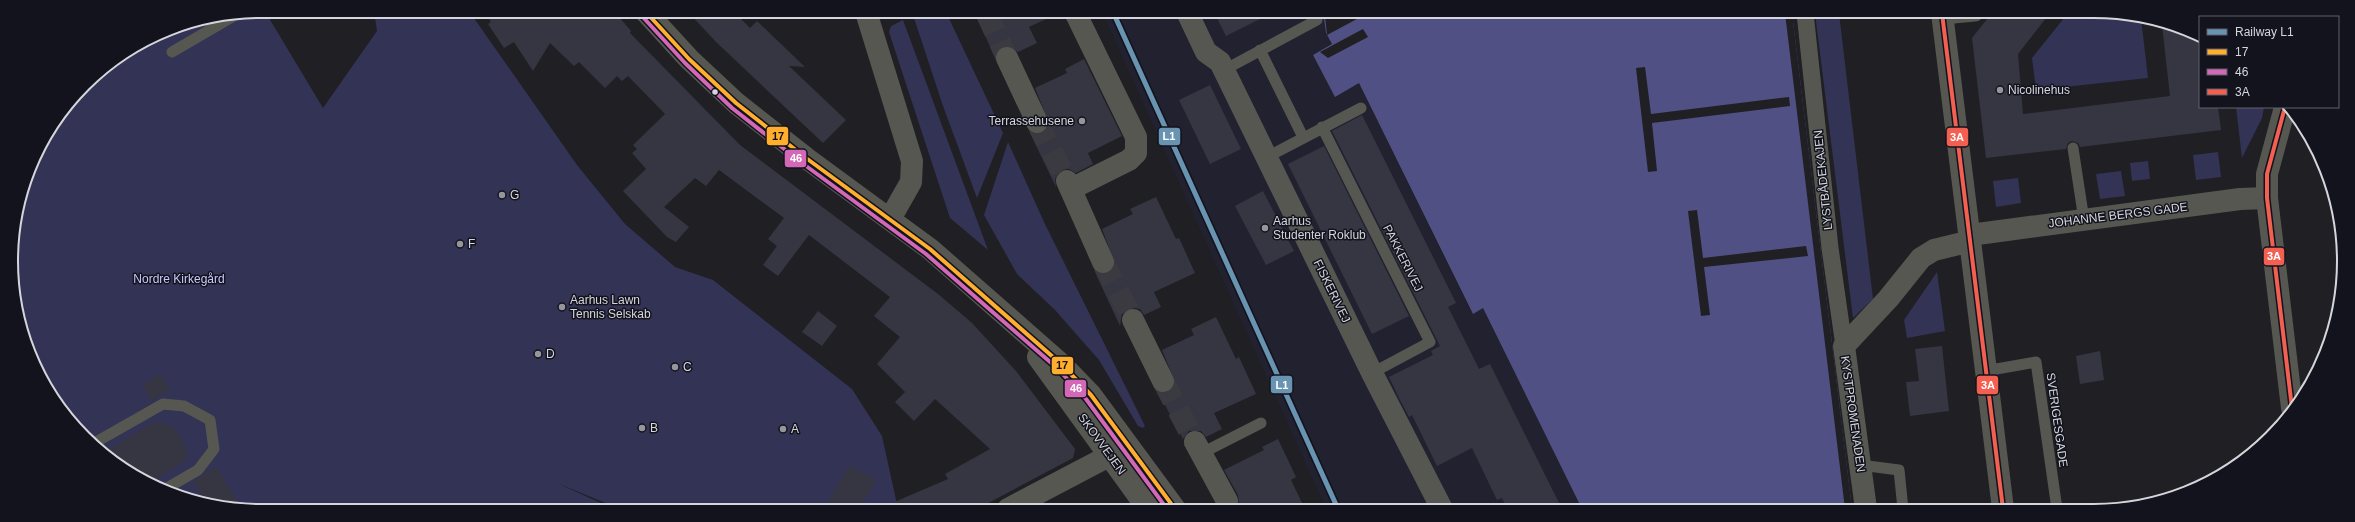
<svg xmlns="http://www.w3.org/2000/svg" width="2355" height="522" font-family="Arial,sans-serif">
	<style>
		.built { fill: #212130 }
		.green { fill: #335 }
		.water { fill: #505084 }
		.pier { fill: #1f1f24 }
		.building { fill: #363643 }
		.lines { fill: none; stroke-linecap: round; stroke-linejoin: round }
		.minor-tunnel { stroke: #3a3a40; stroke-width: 22; stroke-dasharray: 22 11; stroke-linecap: butt }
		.service { stroke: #555750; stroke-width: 11 }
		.pedestrian { stroke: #555750; stroke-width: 17 }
		.minor { stroke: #555750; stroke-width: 22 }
		.tertiary { stroke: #555750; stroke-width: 22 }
		.bus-1-casing { stroke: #13131d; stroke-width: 7 }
		.bus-2-casing { stroke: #13131d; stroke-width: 7 }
		.bus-3-casing { stroke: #13131d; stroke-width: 7 }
		.bus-1 { stroke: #ffae2d; stroke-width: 4 }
		.bus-2 { stroke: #d368b7; stroke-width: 4 }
		.bus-3 { stroke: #f36051; stroke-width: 4 }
		.rail-1-casing { stroke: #13131d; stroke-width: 8 }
		.rail-1 { stroke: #6994b1; stroke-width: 5 }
		.poi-dot { fill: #95969c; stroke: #13131d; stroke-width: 1.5 }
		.bus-dot { fill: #d5d6dd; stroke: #13131d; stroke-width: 1.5 }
		.labels { text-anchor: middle; stroke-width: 3; stroke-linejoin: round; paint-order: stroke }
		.poi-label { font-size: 12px; fill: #d5d6dd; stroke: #13131d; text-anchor: start }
		.street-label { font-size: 12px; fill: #d5d6dd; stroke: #13131d }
		.park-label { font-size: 12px; fill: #c7c9fe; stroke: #13131d }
		.rim { fill: none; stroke: #d5d6dd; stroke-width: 2 }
		.line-badge { stroke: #13131d; stroke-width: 1.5 }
		.badge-label { font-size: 11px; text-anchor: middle; font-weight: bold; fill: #fff }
		.pale-badge-label { font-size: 11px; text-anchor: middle; font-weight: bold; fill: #111 }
	</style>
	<rect width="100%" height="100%" fill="#1f1f24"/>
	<path class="built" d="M1102 12H1323L1326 33 1332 44 1313 55 1335 96 1359 83 1472 314 1483 308 1582 509H1326Z"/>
	<path class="green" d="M263 11 269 18 323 108 377 31 374 11H469L577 165 625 224 675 267 713 280 852 389 882 436 898 509H620L557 483 614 509H228L136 478 63 413 20 326 12 244 37 150 96 73 166 30Z
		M919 12H946L1003 133 977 198 943 106 913 15Z
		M1815 13H1839L1873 299 1853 318Z
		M2068 13H2127L2141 18 2148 78 2036 90 2032 58Z
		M903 20 988 250 950 218 889 32 891 26Z
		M2236 107H2264L2262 118 2242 158Z
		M1008 142 1044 222 1145 426 1143 428 1138 426 1099 360 1055 310 1017 274 984 215Z
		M2218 152 2221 177 2196 180 2193 155Z
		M2148 161 2150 179 2132 181 2130 163Z
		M2121 171 2125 196 2100 199 2096 174Z
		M2018 178 2021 203 1996 207 1993 181Z
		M1937 272 1945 331 1907 338 1904 320Z"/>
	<path class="water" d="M1323 12 1792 13 1852 509H1582L1483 308 1473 314 1359 83 1335 97 1313 55 1332 44 1326 33Z"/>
	<path class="pier" d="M1332 12H1370L1327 35 1325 16Z
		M1785 13H1792L1852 509H1845Z
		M1363 29 1368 37 1328 58 1320 52Z
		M1645 67 1651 114 1789 97 1790 106 1652 123 1657 171 1648 172 1636 68Z
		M1697 210 1703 258 1806 246 1808 256 1704 267 1710 315 1701 316 1688 211Z"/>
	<path class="building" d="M484 11H614L631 31 630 33 740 145 938 294 972 323 1016 371 1075 449 1073 458 977 509H878L948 479 945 474 990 449 935 399 914 421 895 402 905 392 877 364 900 337 874 316 890 297 809 235 778 276 763 265 777 246 768 239 784 218 719 170 706 186 695 178 664 207 689 227 676 242 667 237 623 191 646 169 632 153 637 149 633 145 665 114 628 76 622 81 617 76 605 88 579 62 574 66 550 43 533 71 514 42 504 48 488 24 491 22Z
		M688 12H734L750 28 757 21 805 67 789 66 846 120 823 143 716 42Z
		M974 12H1061L1029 27 1037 43 1018 52 1008 46 1002 47 997 51 995 57Z
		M1214 12H1274L1226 36Z
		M1992 13H2050L2018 54 2023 114 2170 96 2162 25 2200 38V107H2218L2221 130 2080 147 2078 143 2072 141 2068 143 2066 149 1986 158 1972 38Z
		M1084 59 1122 136 1088 153 1093 164 1076 173 1069 169 1062 170 1055 179 1056 187 1029 131 1036 134 1042 133 1047 129 1049 123 1035 88 1067 73 1065 69Z
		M1210 85 1241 149 1210 164 1179 100Z
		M1362 115 1456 303 1448 307 1479 369 1490 364 1562 509H1507L1502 498 1497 500 1472 448 1437 466 1412 415 1409 417 1400 400 1389 377 1433 355 1431 351 1440 346 1332 131Z
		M1324 146 1409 316 1372 334 1288 164Z
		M1263 191 1294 251 1266 265 1235 206Z
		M1156 197 1176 239 1179 238 1195 273 1154 292 1161 307 1144 315 1140 309 1133 308 1127 309 1122 313 1120 326 1094 270 1101 274H1108L1113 270 1115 264 1102 229 1133 214 1130 209Z
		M818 311 837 326 822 346 802 332Z
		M1216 317 1236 359 1239 357 1256 394 1214 413 1222 429 1206 437 1201 431H1189L1183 439 1158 392H1169L1175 382 1162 350 1194 335 1191 329Z
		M1942 346 1949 411 1910 416 1906 382 1919 381 1915 349Z
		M2100 351 2104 380 2080 384 2076 356Z
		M160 374 170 389 152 401 142 385Z
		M155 422 167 424 175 430 183 441 188 458 151 483 136 478 106 451Z
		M1278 439 1296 477 1291 480 1305 509H1239L1238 495 1224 470 1264 450 1262 447Z
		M850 465 876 480 859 509H824Z
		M216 467 236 499 223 507 205 501 193 481Z"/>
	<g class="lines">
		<path class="minor-tunnel" d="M986 12 1007 58
			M1037 122 1067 181
			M1103 262 1133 320
			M1163 381 1195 442"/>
		<path class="service" d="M1260 50 1303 137
			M172 52 232 17
			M1224 70 1317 20 1313 12
			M1322 127 1430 342 1372 373
			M2073 148 2084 220
			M1267 157 1361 108
			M1985 371 2036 362 2057 509
			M96 442 163 404 184 406 210 420 214 449 198 470 167 488
			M1202 453 1261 423
			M1860 465 1899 470 1903 509"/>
		<path class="pedestrian" d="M1805 13 1830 248 1844 346
			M1943 16 1975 13"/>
		<path class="minor" d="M866 12 912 161 911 182 890 219
			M1187 12 1206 52 1220 62 1372 373 1442 509
			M1942 13 2003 509
			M1007 58 1037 122
			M1067 181 1103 262
			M1071 189 1129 160 1136 153V137L1075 12
			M1970 235 2240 199 2267 198
			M1133 320 1163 381
			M1195 442 1227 501
			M1008 509 1126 447
			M1866 509 1844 346 1888 299 1921 258 1934 250 1971 241"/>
		<path class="tertiary" d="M645 11 689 59 736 103 806 158 930 249 1061 364 1091 395 1175 509
			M2285 107 2267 174V198L2292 408
			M1038 357 1148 509"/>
		<defs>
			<path id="bus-1" d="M645 11 689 59 736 103 806 158 930 249 1061 364 1091 395 1175 509"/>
			<path id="bus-2" d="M641 15 685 63 732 108 802 163 926 254 1057 368 1086 399 1167 509"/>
			<path id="bus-3" d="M1942 13 2003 509
				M2285 107 2267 174V198L2292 408"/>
		</defs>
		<use href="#bus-1" class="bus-1-casing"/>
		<use href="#bus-2" class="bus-2-casing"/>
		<use href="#bus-3" class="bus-3-casing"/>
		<use href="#bus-1" class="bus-1"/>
		<use href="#bus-2" class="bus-2"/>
		<use href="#bus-3" class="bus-3"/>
		<defs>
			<path id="rail-1" d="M1113 12 1338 509"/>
		</defs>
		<use href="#rail-1" class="rail-1-casing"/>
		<use href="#rail-1" class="rail-1"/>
	</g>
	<g class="poi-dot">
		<circle cx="2000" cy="90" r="4"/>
		<circle cx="1082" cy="121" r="4"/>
		<circle cx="502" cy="195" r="4"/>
		<circle cx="1265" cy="228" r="4"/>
		<circle cx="460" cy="244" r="4"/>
		<circle cx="562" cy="307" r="4"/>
		<circle cx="538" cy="354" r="4"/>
		<circle cx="675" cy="367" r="4"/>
		<circle cx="642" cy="428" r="4"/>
		<circle cx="783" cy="429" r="4"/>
	</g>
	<circle class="bus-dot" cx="715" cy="92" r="3.5"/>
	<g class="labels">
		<g class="poi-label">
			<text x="2008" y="94">Nicolinehus</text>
			<text x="1074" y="125" text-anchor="end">Terrassehusene</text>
			<text x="510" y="199">G</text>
			<text x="1273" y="225">Aarhus<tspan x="1273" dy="14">Studenter Roklub</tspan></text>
			<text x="468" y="248">F</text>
			<text x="570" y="304">Aarhus Lawn<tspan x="570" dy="14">Tennis Selskab</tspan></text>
			<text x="546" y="358">D</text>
			<text x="683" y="371">C</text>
			<text x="650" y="432">B</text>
			<text x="791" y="433">A</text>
		</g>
		<g class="street-label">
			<text transform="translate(1823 180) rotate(-96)" y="4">LYSTBÅDEKAJEN</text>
			<text transform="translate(2118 215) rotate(-7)" y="4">JOHANNE BERGS GADE</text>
			<text transform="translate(1403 258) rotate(63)" y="4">PAKKERIVEJ</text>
			<text transform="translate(1332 291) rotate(64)" y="4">FISKERIVEJ</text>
			<text transform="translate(1853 414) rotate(82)" y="4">KYSTPROMENADEN</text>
			<text transform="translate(2057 420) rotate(82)" y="4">SVERIGESGADE</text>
			<text transform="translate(1102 444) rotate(54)" y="4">SKOVVEJEN</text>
		</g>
		<g class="park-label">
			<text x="179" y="283">Nordre Kirkegård</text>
		</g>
	</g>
	<path d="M0 0H2355V522H0ZM261 18H2094A243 243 0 0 1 2337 261V261A243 243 0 0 1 2094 504H261A243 243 0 0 1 18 261V261A243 243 0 0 1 261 18Z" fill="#13131d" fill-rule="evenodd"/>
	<path class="rim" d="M261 18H2094A243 243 0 0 1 2337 261V261A243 243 0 0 1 2094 504H261A243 243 0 0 1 18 261V261A243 243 0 0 1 261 18Z"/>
	<g class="line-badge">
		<rect x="766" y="126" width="23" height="20" rx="4" fill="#ffae2d"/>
		<rect x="1158" y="127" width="23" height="19" rx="4" fill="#6994b1"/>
		<rect x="1946" y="127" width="23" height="20" rx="4" fill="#f36051"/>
		<rect x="784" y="149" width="23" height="19" rx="4" fill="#d368b7"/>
		<rect x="2263" y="247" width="22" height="19" rx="4" fill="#f36051"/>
		<rect x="1051" y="356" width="23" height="19" rx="4" fill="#ffae2d"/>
		<rect x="1270" y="375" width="23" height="19" rx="4" fill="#6994b1"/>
		<rect x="1976" y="375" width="23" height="20" rx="4" fill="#f36051"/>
		<rect x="1064" y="379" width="23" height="19" rx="4" fill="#d368b7"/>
	</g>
	<g class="badge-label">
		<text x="1169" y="140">L1</text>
		<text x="1957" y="141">3A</text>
		<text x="796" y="162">46</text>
		<text x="2274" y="260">3A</text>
		<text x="1282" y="389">L1</text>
		<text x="1988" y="389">3A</text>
		<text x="1076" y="392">46</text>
	</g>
	<g class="pale-badge-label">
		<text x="778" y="140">17</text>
		<text x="1062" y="369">17</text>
	</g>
	<rect x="2199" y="16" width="140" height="92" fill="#13131d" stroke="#61616a"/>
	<rect x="2207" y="29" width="20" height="6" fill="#6994b1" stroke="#61616a"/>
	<text x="2235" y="36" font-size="12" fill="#d5d6dd">Railway L1</text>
	<rect x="2207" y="49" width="20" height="6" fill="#ffae2d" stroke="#61616a"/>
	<text x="2235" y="56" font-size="12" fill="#d5d6dd">17</text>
	<rect x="2207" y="69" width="20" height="6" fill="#d368b7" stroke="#61616a"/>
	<text x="2235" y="76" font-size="12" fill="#d5d6dd">46</text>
	<rect x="2207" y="89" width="20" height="6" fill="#f36051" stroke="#61616a"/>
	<text x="2235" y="96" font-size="12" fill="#d5d6dd">3A</text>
</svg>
